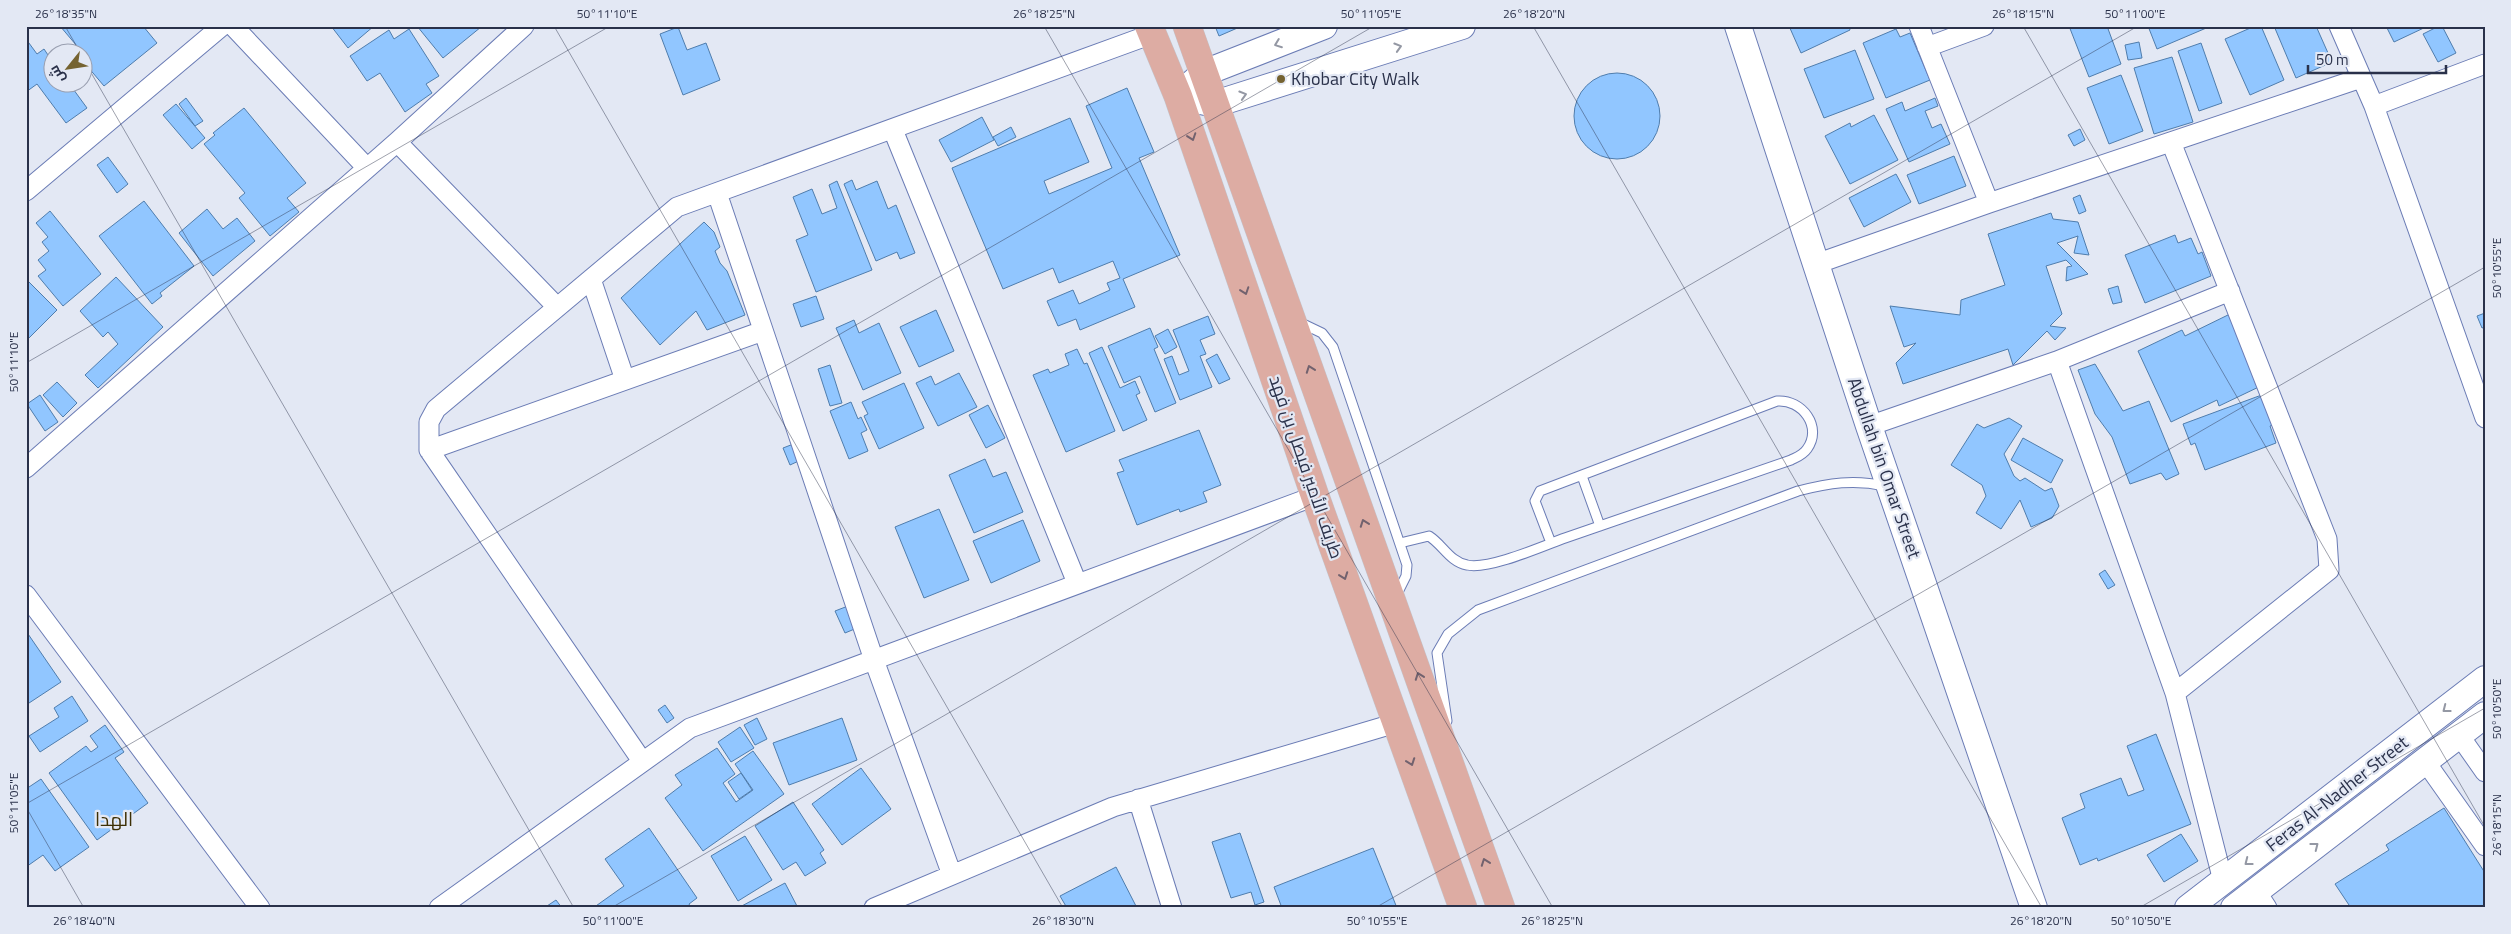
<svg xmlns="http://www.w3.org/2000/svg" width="2511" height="934" font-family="'Titillium Web',Cairo,sans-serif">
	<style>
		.building { fill: #91c6ff; stroke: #4f7dad }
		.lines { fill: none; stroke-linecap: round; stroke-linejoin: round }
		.lane-casing { stroke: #6b7cb5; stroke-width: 11 }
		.street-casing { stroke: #6b7cb5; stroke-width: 21 }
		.secondary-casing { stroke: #6b7cb5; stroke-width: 28 }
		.primary-casing { stroke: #c3c5cc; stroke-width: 29 }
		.lane { stroke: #fff; stroke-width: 9 }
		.street { stroke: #fff; stroke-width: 19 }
		.secondary { stroke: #fff; stroke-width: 26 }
		.primary { stroke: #ddaca3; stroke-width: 28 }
		.oneway { stroke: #9498a4 }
		.oneway2 { stroke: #72626e }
		.ticks { fill: none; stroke: #2a314a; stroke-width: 1; stroke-opacity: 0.45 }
		.poi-dot { fill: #756331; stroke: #e3e8f4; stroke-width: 2 }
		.labels { text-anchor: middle; stroke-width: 4.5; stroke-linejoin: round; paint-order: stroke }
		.poi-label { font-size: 18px; fill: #2a314a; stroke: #e3e8f4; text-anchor: start }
		.street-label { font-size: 18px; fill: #2a314a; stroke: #e3e8f4 }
		.neighbourhood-label { font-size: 19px; fill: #3d3005; stroke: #e3e8f4 }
		.neatline { fill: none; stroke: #2a314a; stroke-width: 2 }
		.ticks-label { font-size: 12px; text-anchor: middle; fill: #2a314a }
	</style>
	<rect width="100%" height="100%" fill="#e3e8f4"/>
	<path class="building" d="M60 26H143L157 43 104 86 82 60 84 56 82 52Z
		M331 26H374L348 48Z
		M417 26H480L481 27 443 58Z
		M1215 26H1242L1219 36Z
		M1789 26H1849L1850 30 1801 53Z
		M2069 26H2107L2121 64 2089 77Z
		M2148 26H2211L2157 49Z
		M2255 26H2261L2284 80 2250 95 2225 39Z
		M2274 26H2316L2332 62 2296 78Z
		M2386 26H2428L2394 42Z
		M2439 26H2442L2456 53 2438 62 2423 34Z
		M678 27 687 50 706 43 720 80 683 95 660 34Z
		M409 29 439 76 426 84 432 93 405 112 380 73 367 81 350 56 389 30 394 39Z
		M1896 29 1900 37 1910 33 1930 80 1886 98 1863 43Z
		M26 39 37 54 44 49 52 61V82H68L87 108 66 123 37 84 26 92Z
		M2139 42 2142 58 2128 60 2125 45Z
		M2201 43 2222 103 2199 111 2178 51Z
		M1855 50 1874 99 1824 118 1804 69Z
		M2172 57 2193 122 2154 134 2134 68Z
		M1574 116a43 43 0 1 1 86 0a43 43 0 1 1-86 0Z
		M2121 75 2143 131 2109 144 2087 88Z
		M1127 88 1154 152 1139 158 1180 255 1123 279 1135 307 1080 330 1076 319 1058 326 1047 301 1073 290 1079 304 1110 290 1107 283 1120 278 1113 261 1059 283 1053 268 1003 289 952 168 1070 118 1089 162 1044 181 1049 194 1112 168 1086 106Z
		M186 98 203 121 195 126 179 104Z
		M1935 98 1938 106 1925 111 1932 128 1941 124 1950 144 1909 162 1886 109 1902 102 1905 111Z
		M176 104 205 138 192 149 163 115Z
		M244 108 306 183 287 198 299 212 270 236 239 198 245 193 204 144 215 135 213 133Z
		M1874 115 1898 160 1850 184 1825 136 1850 123 1851 127Z
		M982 117 994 140 951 162 939 140Z
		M1011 127 1016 137 998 146 993 137Z
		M2080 129 2085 140 2074 146 2068 135Z
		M1954 156 1966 186 1919 204 1907 175Z
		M108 157 128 184 117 193 97 165Z
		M1896 174 1911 202 1864 227 1849 198Z
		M852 180 856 190 877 181 888 209 896 205 915 253 900 259 897 252 876 261 844 184Z
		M837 181 872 270 816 292 796 240 808 235 793 197 812 189 822 214 837 208 829 185Z
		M2080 195 2086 211 2079 214 2073 198Z
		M144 201 194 266 160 293 162 296 152 304 99 236Z
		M207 209 223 229 237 218 255 241 213 276 179 233Z
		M50 211 101 274 63 306 38 276 46 270 38 260 49 251 42 242 48 237 36 223Z
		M2051 213 2053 219 2078 222 2089 255 2074 253 2078 236 2057 243 2088 274 2066 281 2067 267 2072 266 2066 260 2046 266 2062 314 2050 326 2066 328 2055 340 2047 331 2013 365 2008 349 1903 384 1896 363 1916 343 1904 347 1890 306 1960 315 1961 300 2005 285 1988 234Z
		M704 222 714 232 720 247 715 251 720 263 727 271 745 315 707 330 696 311 660 345 621 298Z
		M2175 235 2178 243 2191 238 2198 254 2202 252 2211 276 2145 303 2125 255Z
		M116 277 163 327 98 388 85 375 118 344 108 332 103 337 80 311Z
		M26 279 57 310 29 338 26 335Z
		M2118 286 2122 302 2113 304 2108 289Z
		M816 296 824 319 801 327 793 304Z
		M936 310 954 351 919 367 900 327Z
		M2232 313 2265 384 2219 406 2217 400 2171 422 2138 351 2182 330 2185 336Z
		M2485 313V327L2482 328 2477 316Z
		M1208 316 1215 334 1200 340 1206 354 1200 356 1212 387 1180 400 1164 359 1172 356 1179 375 1189 371 1173 330Z
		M854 320 859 333 879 323 901 373 863 390 836 328Z
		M1150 328 1158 347 1154 349 1176 403 1155 412 1140 376 1124 383 1108 346Z
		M1168 329 1177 347 1165 354 1155 336Z
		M1102 347 1120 388 1135 381 1140 393 1136 395 1147 420 1123 431 1089 353Z
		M1077 349 1084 364 1087 363 1115 431 1066 452 1033 375 1048 369 1050 373 1069 365 1065 354Z
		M1217 354 1230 379 1219 384 1206 360Z
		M2095 364 2123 411 2149 401 2179 474 2166 480 2161 473 2130 484 2112 437 2095 414 2078 370Z
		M830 365 842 403 830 406 818 369Z
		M959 373 977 407 938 426 916 383 931 376 935 385Z
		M57 382 77 403 63 417 43 395Z
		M904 383 924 428 879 449 864 416 868 414 862 402Z
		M2267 393 2278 423 2270 426 2276 443 2205 470 2195 443 2191 445 2183 424Z
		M40 395 58 422 45 431 27 404Z
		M851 402 858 419 861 417 867 430 861 433 868 451 849 459 830 411Z
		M988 405 1005 438 986 448 969 415Z
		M2009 418 2022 426 2004 454 2014 476 2020 481 2025 478 2045 491 2052 488 2059 506 2052 518 2031 527 2020 500 2001 529 1976 513 1986 496 1982 485 1951 465 1977 424 1984 428Z
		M1199 430 1221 485 1203 492 1207 502 1180 512 1179 509 1137 525 1117 473 1124 471 1119 460Z
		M2023 438 2063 460 2051 483 2011 460Z
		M796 443 803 459 790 465 783 448Z
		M985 459 993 477 1006 472 1023 512 974 533 949 475Z
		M939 509 969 580 924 598 895 527Z
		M1023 520 1040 561 991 583 973 541Z
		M2105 570 2115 585 2108 589 2099 574Z
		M848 606 857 628 845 633 835 611Z
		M26 631 61 682 26 705Z
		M72 696 88 721 40 752 29 736 59 717 54 708Z
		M665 705 674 718 667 723 658 710Z
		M757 718 767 739 755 745 744 725Z
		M842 718 857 760 789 785 773 743Z
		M105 725 124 752 115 758 148 803 97 840 49 773 86 746 91 752 98 747 90 736Z
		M740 727 754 748 731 762 718 742Z
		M2156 734 2191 824 2098 861 2097 858 2080 865 2062 818 2085 808 2080 794 2121 778 2128 796 2144 790 2127 746Z
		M717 748 735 774 723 783 736 802 753 790 735 764 753 751 784 794 703 851 665 798 682 785 675 775Z
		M861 768 891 809 842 845 812 804Z
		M741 773 752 790 739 799 728 782Z
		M41 779 89 847 55 871 43 855 26 867V789Z
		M793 802 824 850 820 853 826 863 805 876 796 862 783 870 755 826Z
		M2444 808 2485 873V908H2351L2335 884 2389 850 2386 845Z
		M649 828 697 898 689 904 691 908H593L624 886 605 859Z
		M1240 833 1264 902 1255 905 1251 892 1231 898 1212 842Z
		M2181 834 2198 861 2164 882 2147 855Z
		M745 836 772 880 738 901 711 856Z
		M1373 848 1397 908H1282L1274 887Z
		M1116 867 1137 908H1067L1060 896Z
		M785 883 798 908H738Z
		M556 900 562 908H544Z"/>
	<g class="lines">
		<defs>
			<path id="lane" d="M1299 322 1322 333 1333 347 1407 565 1406 576 1396 596
				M1582 476 1600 526
				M1400 543 1429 536C1443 545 1450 562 1467 565 1489 570 1543 546 1565 538 1640 512 1716 486 1791 460 1797 457 1803 455 1807 449 1823 427 1802 399 1777 401L1540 491 1535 501 1551 543
				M1447 721 1437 653 1448 634 1478 610 1798 491C1829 483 1854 479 1885 486"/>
			<path id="street" d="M233 26 367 168
				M1919 26 1989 203
				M2339 26 2374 106 2485 418
				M1927 47 1984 26
				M2374 106 2485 64
				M893 130 1077 583
				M397 142 557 307
				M2171 142 2327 539 2329 570 2175 693
				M26 191 222 26
				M717 193 874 660 952 875
				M1816 264 1989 203 2361 78
				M591 279 625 380
				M2057 361 2175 693 2223 881
				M1869 426 2057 361 2230 291
				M429 450 763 331
				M26 468 397 142 524 26
				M26 595 260 908
				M2459 735 2485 772
				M642 761 429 450V422L436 409 677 207 1152 34
				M2425 761 2485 846
				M1138 799 1172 908
				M2256 891 2267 908
				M439 908 690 728 1315 496
				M874 908 1113 807 1396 723"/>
			<path id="secondary" d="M1738 26 1869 426 2034 908
				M1188 87 1204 73 1324 26
				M1178 96 1215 104 1462 26
				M2188 908 2485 679
				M2234 908 2485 715"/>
			<path id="primary" d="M1149 26 1178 96 1315 496 1463 908
				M1187 26 1501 908"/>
		</defs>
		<use href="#lane" class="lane-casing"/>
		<use href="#street" class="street-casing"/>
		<use href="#secondary" class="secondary-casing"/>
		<use href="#primary" class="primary-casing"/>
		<use href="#lane" class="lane"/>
		<use href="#street" class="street"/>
		<use href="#secondary" class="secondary"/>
		<use href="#primary" class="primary"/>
	</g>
	<defs><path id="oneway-chevron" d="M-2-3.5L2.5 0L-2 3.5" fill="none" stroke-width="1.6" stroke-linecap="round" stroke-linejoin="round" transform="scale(1.25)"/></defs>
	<g class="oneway">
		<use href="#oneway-chevron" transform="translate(1278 44) rotate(159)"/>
		<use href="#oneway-chevron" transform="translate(1398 47) rotate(-17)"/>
		<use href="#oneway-chevron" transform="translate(1243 95) rotate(-17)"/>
		<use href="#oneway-chevron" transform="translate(2446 709) rotate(142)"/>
		<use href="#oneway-chevron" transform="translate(2315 846) rotate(-38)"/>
		<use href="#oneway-chevron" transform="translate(2248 862) rotate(142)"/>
	</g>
	<g class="oneway2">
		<use href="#oneway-chevron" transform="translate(1192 137) rotate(71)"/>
		<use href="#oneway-chevron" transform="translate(1245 291) rotate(71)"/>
		<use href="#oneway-chevron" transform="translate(1310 369) rotate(-110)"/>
		<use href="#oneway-chevron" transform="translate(1364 523) rotate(-110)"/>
		<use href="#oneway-chevron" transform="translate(1344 576) rotate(70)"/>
		<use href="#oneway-chevron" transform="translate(1419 676) rotate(-110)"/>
		<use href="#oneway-chevron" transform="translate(1411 762) rotate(70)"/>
		<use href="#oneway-chevron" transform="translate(1485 862) rotate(-110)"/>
	</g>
	<path class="ticks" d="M65 26 80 52M554 26 1063 908M1044 26 1553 908M1533 26 2042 908M2023 26 2485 827M82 57 574 908M26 363 610 26M26 804 1374 26M26 807 84 908M611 908 2138 26M1375 908 2485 267M2139 908 2485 708"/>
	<circle class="poi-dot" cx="1281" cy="79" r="5"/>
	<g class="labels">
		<g class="poi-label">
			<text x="1291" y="85">Khobar City Walk</text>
		</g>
		<g class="street-label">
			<text transform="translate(1306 467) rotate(71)" y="6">طريف الأمير فيصل بن فهد</text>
			<text transform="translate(1884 468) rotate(71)" y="6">Abdullah bin Omar Street</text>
			<text transform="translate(2337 794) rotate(-38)" y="6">Feras Al-Nadher Street</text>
		</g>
		<g class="neighbourhood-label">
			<text x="114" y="826">الهدا</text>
		</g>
	</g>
	<rect width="2511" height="934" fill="none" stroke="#e3e8f4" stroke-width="55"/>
	<g transform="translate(68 68) rotate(240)"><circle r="24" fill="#e3e8f4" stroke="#999fb0"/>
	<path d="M0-4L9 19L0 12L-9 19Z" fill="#756331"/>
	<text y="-8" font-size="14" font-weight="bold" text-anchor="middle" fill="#2a314a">ش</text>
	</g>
	<path d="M2308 65v8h138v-8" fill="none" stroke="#2a314a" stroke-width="2.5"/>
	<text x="2316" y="65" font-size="15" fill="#2a314a" stroke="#e3e8f4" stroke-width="4" paint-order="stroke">50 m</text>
	<rect x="28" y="28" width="2456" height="878" class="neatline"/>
	<g class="ticks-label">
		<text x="66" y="18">26°18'35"N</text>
		<text x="607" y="18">50°11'10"E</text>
		<text x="1044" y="18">26°18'25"N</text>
		<text x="1371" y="18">50°11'05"E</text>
		<text x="1534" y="18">26°18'20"N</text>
		<text x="2023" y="18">26°18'15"N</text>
		<text x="2135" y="18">50°11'00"E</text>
		<text transform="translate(2497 268) rotate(-90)" y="4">50°10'55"E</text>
		<text transform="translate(14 362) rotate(-90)" y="4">50°11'10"E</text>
		<text transform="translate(2497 709) rotate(-90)" y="4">50°10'50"E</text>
		<text transform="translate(14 803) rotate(-90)" y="4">50°11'05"E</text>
		<text transform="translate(2497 825) rotate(-90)" y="4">26°18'15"N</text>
		<text x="84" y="925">26°18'40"N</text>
		<text x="613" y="925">50°11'00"E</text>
		<text x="1063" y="925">26°18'30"N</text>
		<text x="1377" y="925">50°10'55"E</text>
		<text x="1552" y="925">26°18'25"N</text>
		<text x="2041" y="925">26°18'20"N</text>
		<text x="2141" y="925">50°10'50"E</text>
	</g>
</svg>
